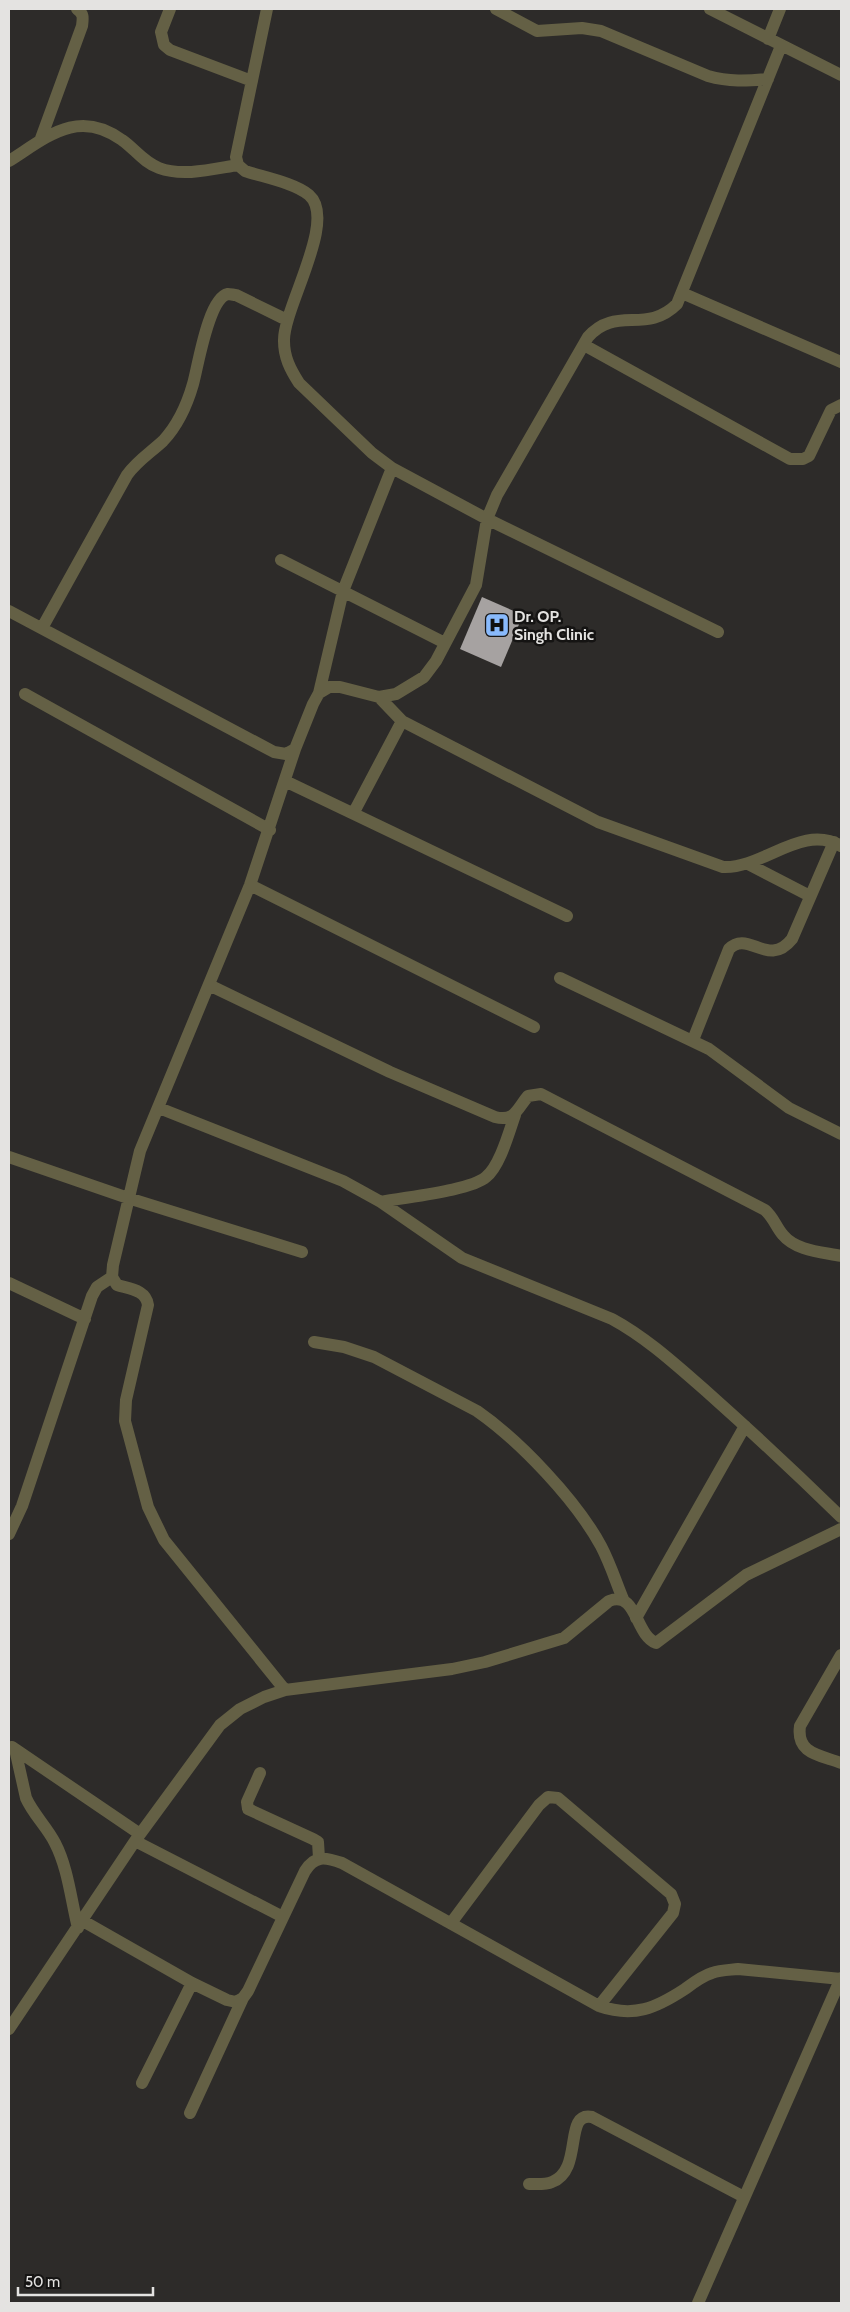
<svg xmlns="http://www.w3.org/2000/svg" width="850" height="2312" font-family="Cabin,sans-serif">
	<style>
		.building { fill: #a6a2a1 }
		.lines { fill: none; stroke-linecap: round; stroke-linejoin: round }
		.minor { stroke: #646045; stroke-width: 12 }
		.labels { text-anchor: middle; stroke-width: 5; stroke-linejoin: round; paint-order: stroke }
		.poi-label { font-size: 16px; font-weight: bold; fill: #e4e3e1; stroke: #151413; text-anchor: start }
	</style>
	<rect width="100%" height="100%" fill="#2d2b29"/>
	<path class="building" d="M482 597 523 615 501 667 460 649Z"/>
	<g class="lines">
		<path class="minor" d="M170 9 161 32 164 45 170 50 252 81
			M267 9 236 157 238 165 245 171C263 177 295 183 309 195 338 220 283 308 284 341 284 357 290 369 299 383L372 453 392 468 487 519 718 632
			M496 9 537 31 582 28 601 31 708 76C729 82 747 81 768 79
			M710 9 841 75
			M768 39 780 9
			M40 141 82 26C83 18 84 14 77 9
			M9 161C47 137 78 108 122 140 135 149 143 162 159 168 183 177 213 169 238 165
			M682 293 841 362
			M584 345 790 459H803L809 456 831 410 841 405
			M281 560 445 643
			M9 611 274 752 286 754 295 749 313 704 319 693 329 687H340L379 697 396 694 424 677 436 661 476 585 487 519 497 495 588 337C616 305 646 335 677 304L781 46
			M42 628 127 475C137 461 150 453 163 441 178 425 187 405 193 384 198 367 208 298 228 294 231 294 233 295 236 295L287 320
			M319 693 343 591 392 468
			M25 694 270 830
			M379 697 402 721 598 822 723 867C763 869 802 823 841 846
			M285 781 567 916
			M354 812 402 721
			M748 864 810 896
			M250 885 534 1027
			M560 978 709 1049 789 1108 841 1134
			M209 985 390 1072 495 1117C515 1122 517 1109 528 1096L541 1094 765 1210C774 1218 776 1227 783 1235 796 1251 823 1252 841 1256
			M693 1040 729 949C748 929 768 969 792 939L834 842
			M159 1108 343 1181 381 1202 462 1258 612 1319C647 1338 676 1365 706 1391 752 1432 797 1474 841 1517
			M9 1157 128 1198 302 1252
			M381 1202C404 1197 470 1191 486 1177 500 1166 509 1132 515 1115
			M9 1283 85 1319
			M314 1342 344 1347 374 1357 477 1411C520 1441 576 1500 601 1546 610 1563 616 1582 623 1599
			M9 1534 22 1506 92 1296 97 1287 112 1277
			M636 1618 745 1426
			M841 1655 800 1726C796 1754 820 1755 841 1763
			M285 1690 164 1540 148 1507 125 1421 126 1400 148 1305C146 1290 130 1289 117 1285L112 1277 113 1265 140 1151 250 885 295 749
			M12 1747 140 1834
			M15 1749 26 1798C33 1814 47 1827 55 1843 68 1868 71 1900 78 1928
			M260 1773 247 1802 248 1809 313 1839 318 1842 319 1858
			M135 1841 283 1917
			M83 1921 192 1983 227 2000 236 2002 243 1998 248 1991 305 1871C315 1855 325 1857 342 1863L599 2006C634 2018 656 2008 685 1989 693 1983 702 1976 712 1973 720 1970 729 1970 738 1969L841 1979
			M451 1923 539 1805 548 1797 558 1798 671 1894 675 1904 673 1913 599 2006
			M9 2029 135 1841 220 1725 240 1709 264 1697 285 1690 452 1669 485 1662 564 1638 609 1601C637 1590 635 1635 656 1643L746 1575 841 1529
			M142 2083 192 1983
			M190 2113 243 1998
			M529 2184C536 2184 545 2185 552 2182 584 2170 563 2111 592 2117L744 2197
			M698 2303 841 1978"/>
	</g>
	<defs>
		<symbol id="hospital-square" viewBox="-11 -11 22 22"><rect x="-9" y="-9" width="18" height="18" rx="4" fill="#89bafc" stroke="#151413"/><path d="M-5-5h3v3.5h4V-5h3V5h-3V1.5h-4V5h-3Z" fill="#111"/></symbol>
	</defs>
	<g fill-rule="evenodd">
		<use href="#hospital-square" x="483" y="611" width="28" height="28"/>
	</g>
	<g class="labels">
		<g class="poi-label">
			<text x="514" y="622">Dr. OP.<tspan x="514" dy="18">Singh Clinic</tspan></text>
		</g>
	</g>
	<rect width="850" height="2312" fill="none" stroke="#e4e3e1" stroke-width="20"/>
	<path d="M18 2287v8h135v-8" fill="none" stroke="#e4e3e1" stroke-width="2.5"/>
	<text x="25" y="2287" font-size="15" fill="#e4e3e1" stroke="#151413" stroke-width="4" paint-order="stroke">50 m</text>
</svg>
